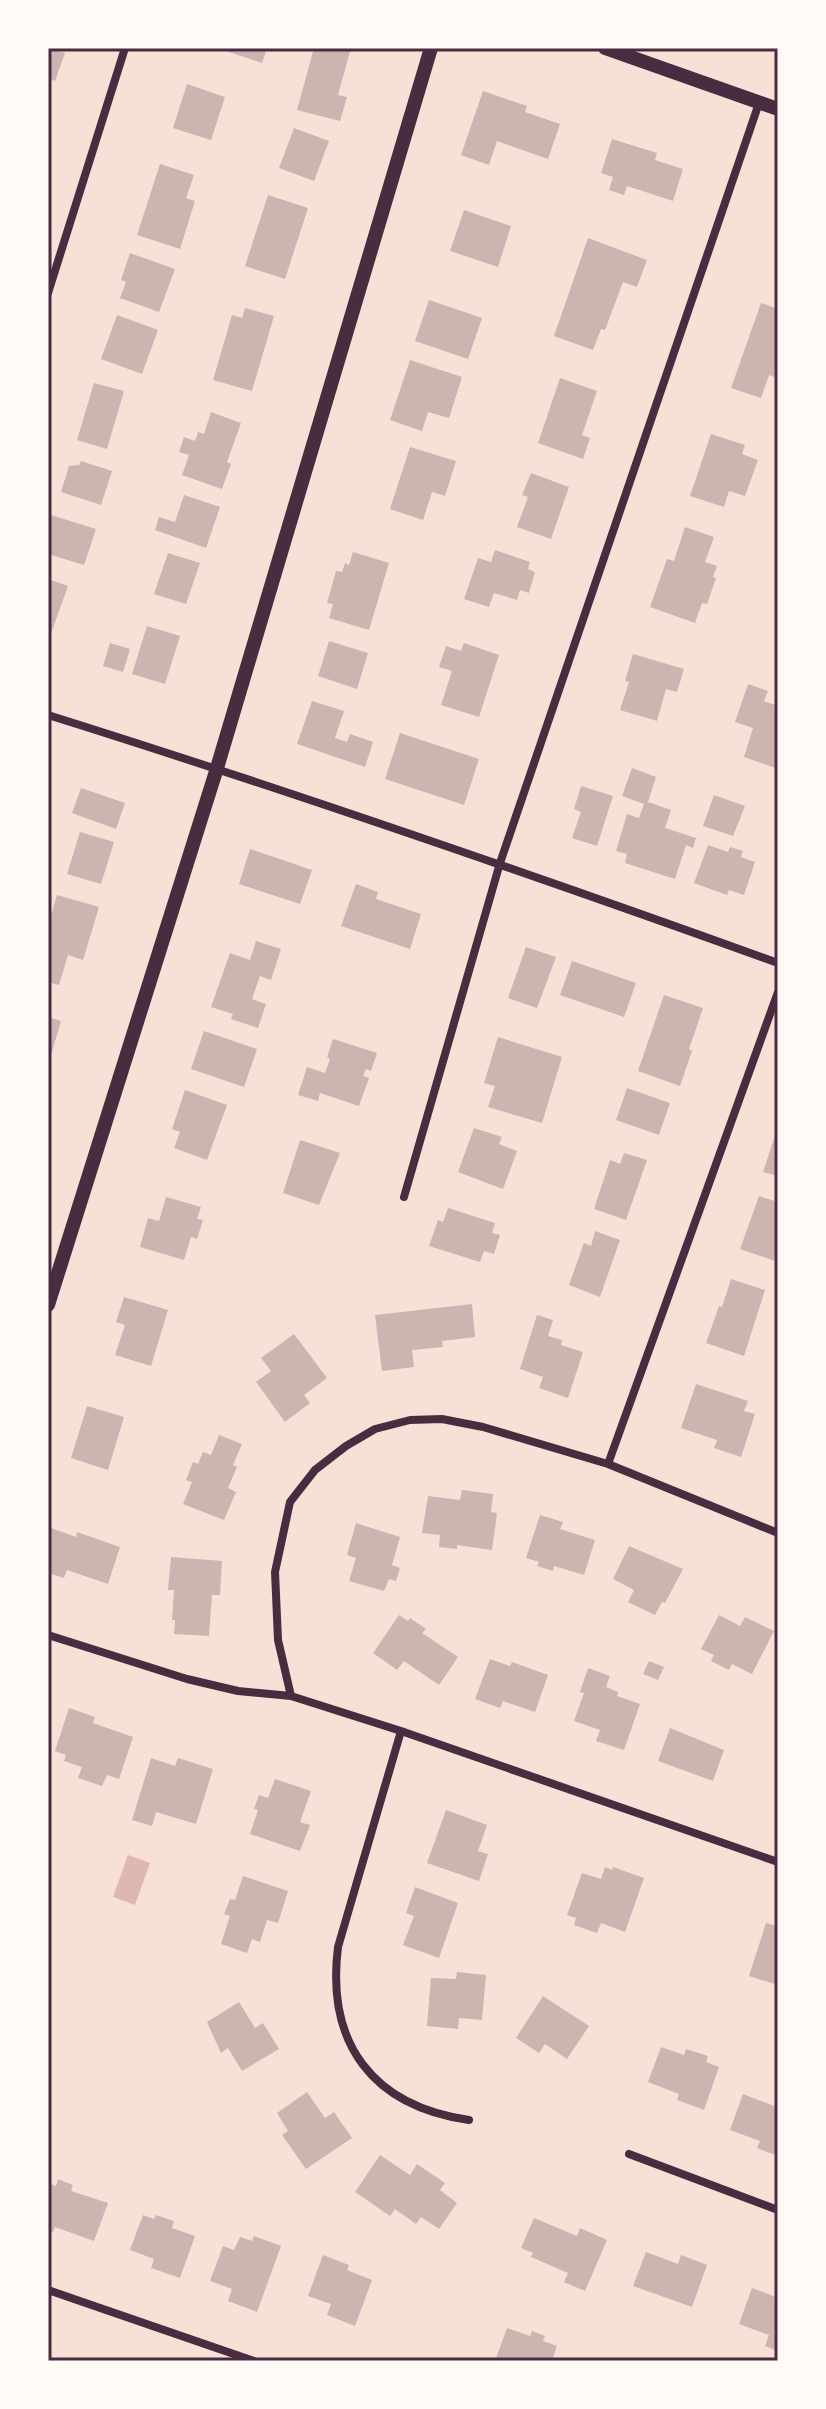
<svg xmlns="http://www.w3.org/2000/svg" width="826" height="2409" font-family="'Golos Text',sans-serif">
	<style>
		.water { fill: #dcb8b0 }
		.building { fill: #ccb4b1 }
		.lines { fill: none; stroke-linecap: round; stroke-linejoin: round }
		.minor { stroke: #4a2c40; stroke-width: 8 }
		.tertiary { stroke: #4a2c40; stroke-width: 14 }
		.neatline { fill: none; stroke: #4a2c40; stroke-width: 3 }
	</style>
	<rect width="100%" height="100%" fill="#f7e1d7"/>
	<path class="water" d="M128 1855 150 1863 135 1905 113 1897Z"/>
	<path class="building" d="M48 48 65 53 55 81 48 78Z
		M217 48H267L262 63Z
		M314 48H351L338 95 347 97 340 121 297 110Z
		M187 84 225 97 211 140 173 128Z
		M483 91 527 106 525 112 560 124 548 159 497 141 489 165 461 155Z
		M294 128 329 141 314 181 279 168Z
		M612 139 657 153 655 160 683 169 673 201 627 186 624 195 609 190 613 177 601 173Z
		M160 164 194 175 186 198 195 201 180 249 137 235Z
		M268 195 308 208 285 279 245 266Z
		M464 210 511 226 498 267 450 251Z
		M588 238 647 260 637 287 623 282 605 330 601 329 593 350 554 336Z
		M130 253 175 269 159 312 120 298 126 282 121 280Z
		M429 300 482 318 468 359 415 341Z
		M761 303 778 309V366L774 377 769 375 761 398 731 388Z
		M245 308 274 316 252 391 213 380 232 315 242 318Z
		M117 315 158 330 142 374 101 359Z
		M410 360 462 377 449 418 428 412 422 431 390 420Z
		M560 378 597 391 582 435 590 438 583 459 538 443Z
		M94 383 124 391 107 449 77 440Z
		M211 412 241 423 227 462 231 464 222 489 182 475 189 455 179 452 184 437 195 441 198 432 204 434Z
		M711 434 745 445 742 454 758 460 745 496 729 491 724 507 690 496Z
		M410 447 456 461 445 496 432 492 423 520 390 509Z
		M81 461 112 471 101 505 61 492 69 466 79 465Z
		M531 473 569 487 551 539 517 527 528 497 522 495Z
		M184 495 220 507 206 548 155 530 159 517 175 522Z
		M51 515 96 529 84 565 48 554V525Z
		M685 527 714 537 705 562 717 566 713 577 716 578 707 604 702 603 695 623 650 607 667 559 674 561Z
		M495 550 530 562 528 569 535 572 529 593 520 590 517 600 494 593 489 607 464 599 478 558 491 562Z
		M353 552 389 563 369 630 329 618 333 604 327 603 336 571 342 572 345 563 349 565Z
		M168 553 200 563 186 604 154 594Z
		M48 579 68 586 48 642Z
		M147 626 180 636 165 684 132 674Z
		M329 641 368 653 357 689 318 676Z
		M110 643 130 649 123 672 103 666Z
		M464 643 499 655 479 717 441 705 452 671 439 667 446 646 461 651Z
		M633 654 684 669 677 692 666 689 657 721 620 710 629 682 625 681Z
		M748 684 768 691 764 701 778 706V769L744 757 753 728 735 722Z
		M312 701 344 711 335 738 347 742 350 734 373 742 365 767 297 744Z
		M400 733 479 759 464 805 385 779Z
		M632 768 656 777 648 802 671 810 665 828 696 838 693 848 686 845 675 879 625 863 627 854 616 851 627 814 639 818 644 804 622 796Z
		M581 786 613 796 597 846 572 838 581 812 574 809Z
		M81 788 125 803 116 829 72 813Z
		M714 795 745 806 733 836 703 826Z
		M80 832 114 842 101 884 67 874Z
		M708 845 728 852 730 847 743 851 741 857 755 862 744 895 729 890 727 895 694 883Z
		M250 849 312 870 300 904 239 884Z
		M356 884 378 892 376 899 421 914 410 949 341 926Z
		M57 895 99 907 83 960 68 955 59 985 48 982V926Z
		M256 941 281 949 271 980 260 976 252 999 266 1004 258 1028 231 1019 233 1014 211 1007 230 953 250 960Z
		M526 947 556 957 537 1008 508 998Z
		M572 961 636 983 624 1017 560 995Z
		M664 995 703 1008 689 1049 692 1051 680 1086 638 1071Z
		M48 1017 61 1021 49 1062H48Z
		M204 1031 257 1049 244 1087 191 1069Z
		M498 1037 562 1057 542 1123 488 1107 495 1086 484 1083Z
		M333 1039 377 1053 371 1071 366 1069 363 1076 369 1078 359 1106 320 1093 318 1101 298 1095 307 1067 325 1073 330 1059 327 1057Z
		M627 1088 670 1103 659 1135 616 1120Z
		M185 1090 227 1105 207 1160 174 1148 180 1132 172 1129Z
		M474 1128 502 1137 499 1144 517 1151 503 1189 458 1172Z
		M775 1135 778 1136V1176L763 1172Z
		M300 1140 340 1153 319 1205 283 1193Z
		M624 1153 647 1160 626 1220 594 1209 610 1160 620 1164Z
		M759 1196 778 1202V1262L740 1249Z
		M166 1197 201 1207 197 1219 203 1220 197 1239 191 1237 184 1260 140 1247 148 1218 159 1221Z
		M448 1208 495 1223 492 1233 500 1235 494 1254 484 1251 480 1262 429 1246 438 1220 443 1222Z
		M595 1231 620 1240 600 1297 569 1285 584 1243 591 1246Z
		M731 1279 765 1290 744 1356 706 1343 719 1306 722 1307Z
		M124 1297 168 1310 151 1366 115 1355 125 1325 116 1322Z
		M472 1304 475 1337 442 1341 443 1347 412 1350 414 1367 382 1371 375 1315Z
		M537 1315 553 1320 548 1336 562 1340 561 1345 583 1352 568 1398 539 1388 543 1377 520 1369Z
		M294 1334 327 1378 304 1395 310 1403 285 1422 256 1382 271 1371 261 1358Z
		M696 1384 748 1401 744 1411 755 1414 741 1457 714 1448 717 1440 681 1428Z
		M87 1406 124 1417 108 1470 71 1458Z
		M219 1435 242 1444 233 1465 237 1467 228 1488 236 1492 224 1520 183 1504 192 1482 186 1480 193 1462 198 1464 203 1452 211 1455Z
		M462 1490 493 1494 491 1512 497 1513 492 1550 457 1545V1549L439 1547 440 1535 422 1533 428 1496 460 1500Z
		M540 1515 563 1522 560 1529 595 1540 584 1575 554 1566 553 1571 537 1566 539 1562 526 1558Z
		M356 1523 400 1537 392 1565 400 1568 396 1581 389 1579 384 1591 349 1581 356 1558 347 1555Z
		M51 1528 76 1537 77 1532 120 1547 108 1584 67 1570 64 1578 48 1573V1537Z
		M629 1546 683 1569 665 1603 662 1602 655 1615 628 1602 634 1590 613 1579Z
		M171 1557 222 1561 220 1595H212L209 1636 174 1634 175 1620H172L174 1590H168Z
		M399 1615 408 1621 410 1618 426 1629 422 1633 458 1657 439 1685 404 1661 397 1670 373 1653Z
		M719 1615 740 1626 745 1617 774 1631 752 1674 732 1664 729 1670 711 1661 714 1655 701 1649Z
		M490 1659 510 1666 512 1662 548 1675 535 1712 503 1701 500 1708 475 1699Z
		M649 1661 664 1667 658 1680 643 1674Z
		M588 1668 610 1676 606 1687 618 1692 617 1696 640 1704 624 1750 596 1741 600 1730 574 1721 584 1693 580 1692Z
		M69 1708 95 1717 93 1723 133 1737 119 1779 107 1775 102 1786 78 1778 82 1767 64 1761 66 1755 55 1751Z
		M670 1728 724 1750 713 1781 658 1761Z
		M151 1758 175 1766 178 1758 213 1769 196 1824 156 1812 152 1826 132 1820Z
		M275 1779 311 1791 300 1822 310 1825 300 1851 250 1834 258 1810 254 1809 259 1795 268 1798Z
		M446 1810 487 1825 478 1851 488 1854 479 1881 427 1863Z
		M605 1867 612 1870 613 1867 644 1878 625 1932 601 1923 597 1933 574 1925 576 1918 567 1915 582 1873 601 1879Z
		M243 1876 288 1891 278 1923 267 1920 260 1942 252 1939 247 1953 221 1944 230 1916 224 1914 230 1899 235 1900Z
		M415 1887 458 1903 439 1958 403 1945 414 1916 406 1913Z
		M766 1923 778 1926V1985L749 1976Z
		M457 1972 486 1975 482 2020 459 2018 458 2029 427 2026 431 1978 456 1979Z
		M543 1996 589 2026 567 2059 545 2044 539 2053 516 2038Z
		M239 2002 255 2028 263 2023 279 2049 242 2071 228 2048 221 2053 207 2022Z
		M661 2047 684 2055 686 2049 708 2056 706 2062 719 2067 704 2110 677 2100 679 2094 648 2082Z
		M307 2092 325 2118 334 2112 352 2138 306 2169 282 2135 288 2131 277 2113Z
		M743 2094 774 2106 778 2096V2156L757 2148 760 2141 730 2130Z
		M380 2155 410 2175 417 2164 445 2183 440 2190 457 2203 439 2229 421 2217 416 2224 395 2209 390 2216 355 2192Z
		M58 2179 73 2185 71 2191 108 2203 94 2241 55 2227 52 2233 48 2231V2183L56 2186Z
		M143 2215 154 2219 156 2215 174 2221 172 2228 195 2236 180 2278 151 2268 154 2259 130 2250Z
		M534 2218 577 2236 580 2228 607 2240 585 2291 564 2282 568 2273 531 2257 533 2253 521 2248Z
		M254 2236 281 2246 257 2312 228 2301 232 2289 210 2281 223 2246 234 2250 240 2237 252 2241Z
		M646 2252 678 2264 681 2255 707 2265 692 2307 633 2286Z
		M323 2255 349 2265 347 2270 372 2280 355 2326 327 2315 331 2304 308 2296Z
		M752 2288 778 2298V2351L765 2346 769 2335 739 2324Z
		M507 2328 530 2336 532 2331 545 2336 543 2341 557 2346 552 2361H495Z"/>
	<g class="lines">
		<path class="minor" d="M48 293 125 48
			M48 715C294 792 536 876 778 963
			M404 1197 500 863 759 103
			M608 1464 778 992
			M48 1635 187 1679 238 1691 291 1696 401 1731 778 1862
			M291 1696 278 1640 275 1572 290 1502 315 1470 346 1446 375 1429 410 1420 442 1419 483 1427 608 1464 778 1533
			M401 1731 338 1947C326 2043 372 2106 469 2120
			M629 2154 778 2210
			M48 2290 254 2361"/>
		<path class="tertiary" d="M605 48 778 109
			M48 1305 217 768 431 48"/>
	</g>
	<rect width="826" height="2409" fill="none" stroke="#fffaf5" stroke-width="100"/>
	<rect x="50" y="50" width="726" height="2309" class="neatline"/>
</svg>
